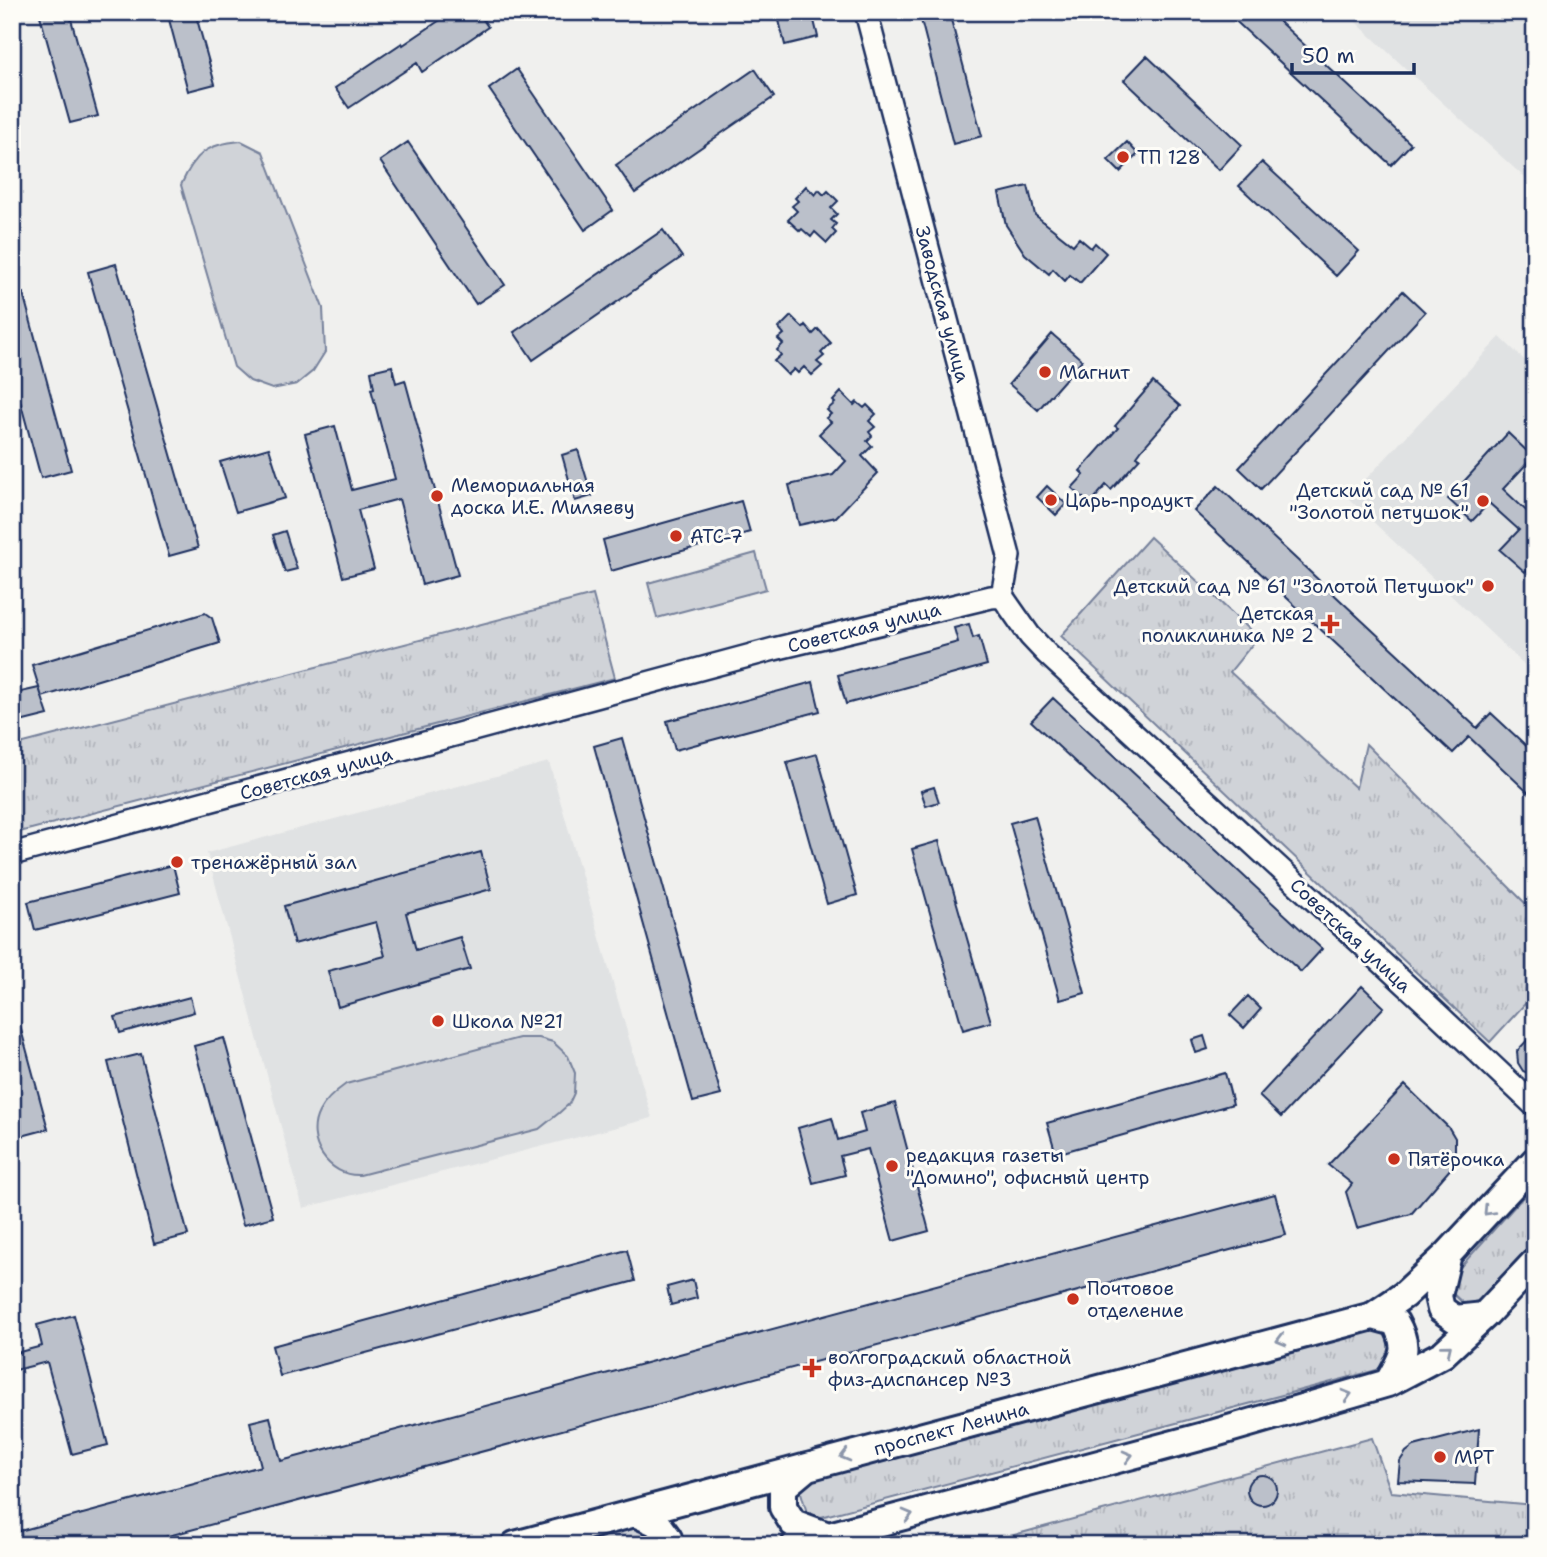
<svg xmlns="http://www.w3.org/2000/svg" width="1547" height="1557" font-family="'Shantell Sans',sans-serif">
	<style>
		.built { fill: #e0e2e3 }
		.grass { fill: url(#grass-tufts); stroke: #76819b; stroke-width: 2 }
		.garden { fill: #d0d3d8; stroke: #76819b; stroke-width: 2 }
		.building { fill: #bbc0ca; stroke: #1b2f5e; stroke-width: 2 }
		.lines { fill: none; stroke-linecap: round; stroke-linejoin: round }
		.minor-casing { stroke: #1b2f5e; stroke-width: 26 }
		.major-casing { stroke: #1b2f5e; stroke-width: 32 }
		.minor { stroke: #fdfcf7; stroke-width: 21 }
		.major { stroke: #fdfcf7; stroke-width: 26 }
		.oneway { stroke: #8c96aa }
		.poi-dot { fill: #c8321e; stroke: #fdfcf7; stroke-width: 2.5 }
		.labels { text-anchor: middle; stroke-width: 6; stroke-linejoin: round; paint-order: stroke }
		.poi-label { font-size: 19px; fill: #1b2f5e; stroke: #fdfcf7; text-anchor: start }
		.street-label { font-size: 19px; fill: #1b2f5e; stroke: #fdfcf7 }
	</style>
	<defs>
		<pattern id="grass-tufts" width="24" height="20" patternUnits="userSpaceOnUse" patternTransform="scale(1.75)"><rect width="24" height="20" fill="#d0d3d8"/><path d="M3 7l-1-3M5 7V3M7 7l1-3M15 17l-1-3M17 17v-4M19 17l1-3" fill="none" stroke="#b2b5bc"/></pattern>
	</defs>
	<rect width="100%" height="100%" fill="#f0f0ee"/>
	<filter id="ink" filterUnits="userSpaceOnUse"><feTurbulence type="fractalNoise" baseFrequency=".0143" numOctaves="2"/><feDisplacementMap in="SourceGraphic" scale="14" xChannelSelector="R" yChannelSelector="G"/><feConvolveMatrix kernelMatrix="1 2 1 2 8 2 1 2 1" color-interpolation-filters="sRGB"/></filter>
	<g filter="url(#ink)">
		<path class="built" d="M1345 12H1535V187L1460 119Z
			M1500 337 1535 370V675L1348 498Z
			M549 762 652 1118 303 1208 207 853Z"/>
		<path class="grass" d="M1150 537 1258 637 1230 672 1356 788 1366 744 1535 913V993L1490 1042 1061 636Z
			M593 595 615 678 12 834V746Z
			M1535 1184V1241L1480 1300 1465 1305 1450 1291 1454 1274Z
			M1371 1327H1385L1397 1342 1387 1361 1377 1370 821 1517 807 1513 800 1489 810 1478Z
			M1372 1438 1391 1492 1535 1505V1545H977Z
			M641 1524 659 1545H565Z"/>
		<path class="garden" d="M241 141 263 152 323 308 325 352 313 371 297 384 272 389 250 381 234 367 181 185C195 154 206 144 241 141Z
			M756 553 766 589 657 618 648 583Z
			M519 1038H539L553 1042 568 1056 575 1073 574 1093 569 1104 559 1113 539 1129 360 1175C329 1177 304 1141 319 1112 325 1100 336 1091 346 1084Z"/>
		<path class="building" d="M39 12H69L98 116 70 123Z
			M167 12H195L215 84 188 91Z
			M452 12H478L488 27 422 72 417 63 349 108 335 88 402 43 403 45Z
			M777 12H812L818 37 785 45Z
			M919 12H949L982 136 953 144Z
			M1226 12H1269L1411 144 1391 165Z
			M1147 56 1242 145 1219 170 1124 80Z
			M517 69 613 210 585 230 489 89Z
			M755 69 774 97 635 193 616 165Z
			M408 142 505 285 476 304 380 161Z
			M1127 142 1138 154 1120 172 1108 160Z
			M1262 162 1359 251 1336 276 1239 186Z
			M806 186 815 195 819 190 824 195 828 191 838 201 831 208 837 214 831 220 836 224 832 229 836 233 827 243 815 232 811 237 802 229 800 231 788 220 797 211 792 206 798 201 795 198Z
			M1028 186 1035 215 1073 245 1079 238 1091 248 1095 243 1106 253 1080 283 1070 275 1065 281 1053 269 1049 274 1025 254 1006 225 999 193Z
			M663 230 682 257 533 360 514 332Z
			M116 264 198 548 169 556 88 272Z
			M1403 291 1425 312 1261 489 1239 468Z
			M23 293 71 470 41 478 12 371V296Z
			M791 316 803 328 805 325 813 334 818 329 831 343 821 353 824 356 817 362 822 366 812 375 804 367 798 373 794 369 788 375 774 361 781 355 777 350 783 344 778 339 784 334 779 328Z
			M1052 334 1082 360 1038 410 1009 384Z
			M392 366 396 383 405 380 458 575 422 585 399 499 358 510 374 569 343 577 305 434 335 426 352 490 395 479 371 389 374 388 371 371Z
			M1153 382 1180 406 1142 449 1137 456 1140 458 1111 490 1106 485 1090 504 1072 488 1084 475 1080 471 1118 428 1115 426Z
			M841 392 854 405 857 402 864 408 867 405 876 414 869 421 875 427 869 432 872 436 867 441 872 446 862 456 878 473 836 517 799 525 789 485 833 475 846 461 819 434 831 422 826 418 831 414 827 410 835 403 833 401Z
			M1508 433 1533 457 1503 489 1535 519V562L1525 572 1500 550 1519 530 1489 503 1472 521 1448 499Z
			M269 448 285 498 236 512 220 462Z
			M578 450 592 496 575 501 562 455Z
			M1047 486 1066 504 1056 515 1037 497Z
			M1218 486 1477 728 1491 713 1535 754V799L1469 737 1453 753 1194 511Z
			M741 501 750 532 611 571 603 540Z
			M285 531 297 569 285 572 273 535Z
			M205 613 212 618 220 643 42 697 32 665Z
			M969 624 973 638 979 636 987 665 846 704 838 675 958 642 954 628Z
			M813 682 820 711 675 750 667 721Z
			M39 688 48 715 12 724V694Z
			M1053 698 1322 949 1301 972 1031 721Z
			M622 738 721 1095 693 1102 594 746Z
			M817 754 857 895 827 904 787 762Z
			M934 787 939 802 926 806 921 791Z
			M1035 816 1085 993 1060 1000 1010 823Z
			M939 841 991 1022 963 1030 912 849Z
			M481 852 491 889 406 913 416 950 460 937 470 969 338 1007 328 971 385 956 376 922 294 944 284 906Z
			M173 865 180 893 35 930 28 902Z
			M1362 986 1384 1007 1281 1117 1259 1096Z
			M1248 996 1261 1009 1244 1028 1230 1015Z
			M190 997 194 1012 120 1033 115 1017Z
			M12 1011H16L48 1129 18 1137 12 1116Z
			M1535 1032V1076L1523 1071 1518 1063 1517 1051Z
			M1204 1036 1208 1049 1196 1053 1192 1040Z
			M224 1038 273 1217 243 1225 194 1046Z
			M141 1054 188 1235 154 1244 108 1062Z
			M1225 1073 1233 1104 1056 1154 1047 1123Z
			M1405 1085 1449 1128 1455 1138V1153L1452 1167 1411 1214 1357 1228 1346 1192 1352 1184 1328 1165Z
			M895 1103 929 1231 893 1241 868 1149 840 1156 845 1175 813 1183 798 1128 832 1118 838 1140 865 1132 860 1113Z
			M1275 1194 1286 1235 135 1545H12V1533L261 1466 250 1422 270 1417 281 1461Z
			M627 1250 635 1281 280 1376 272 1346Z
			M693 1280 697 1298 671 1305 667 1287Z
			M74 1315 108 1445 72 1454 47 1362 12 1371V1354L42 1346 37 1325Z
			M1479 1429 1475 1484 1398 1481 1400 1461 1406 1452 1414 1446Z
			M1247 1490a15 15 0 1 1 30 0a15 15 0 1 1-30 0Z"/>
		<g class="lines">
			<defs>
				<path id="minor" d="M866 12 1009 556 1002 596
					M12 854 774 649 991 597 1002 596 1030 636 1047 654 1428 1005 1535 1106"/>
				<path id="major" d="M1448 1254 1438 1296 1441 1309 1455 1319 1484 1316
					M1373 1316 1395 1322C1411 1350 1402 1357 1388 1383
					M807 1467 783 1487V1507L793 1523 828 1536
					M635 1513 657 1523 668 1538 667 1545
					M515 1545 1373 1316 1404 1295 1448 1254 1535 1161
					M795 1545 1215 1433 1388 1383 1443 1354 1484 1316 1535 1262"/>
			</defs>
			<use href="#minor" class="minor-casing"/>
			<use href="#major" class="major-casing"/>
			<use href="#minor" class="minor"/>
			<use href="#major" class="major"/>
		</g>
		<defs><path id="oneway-chevron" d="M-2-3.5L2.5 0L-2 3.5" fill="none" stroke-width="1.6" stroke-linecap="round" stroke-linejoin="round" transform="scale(1.75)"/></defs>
		<g class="oneway">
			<use href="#oneway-chevron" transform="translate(1488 1211) rotate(133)"/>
			<use href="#oneway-chevron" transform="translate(1281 1340) rotate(165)"/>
			<use href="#oneway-chevron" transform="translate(1447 1349) rotate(-39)"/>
			<use href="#oneway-chevron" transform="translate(1347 1395) rotate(-16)"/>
			<use href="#oneway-chevron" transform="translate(845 1456) rotate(165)"/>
			<use href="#oneway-chevron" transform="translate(1128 1456) rotate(-15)"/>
			<use href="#oneway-chevron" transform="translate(908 1515) rotate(-15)"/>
		</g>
	</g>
	<g class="poi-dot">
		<circle cx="1123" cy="157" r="7"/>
		<circle cx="1045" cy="372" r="7"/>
		<circle cx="437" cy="496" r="7"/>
		<circle cx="1051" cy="500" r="7"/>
		<circle cx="1483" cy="501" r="7"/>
		<circle cx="676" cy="536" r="7"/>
		<circle cx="1488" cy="586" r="7"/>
		<path d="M1326.5 613.5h7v7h7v7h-7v7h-7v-7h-7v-7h7z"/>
		<circle cx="177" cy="862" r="7"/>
		<circle cx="438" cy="1021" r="7"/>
		<circle cx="1394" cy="1159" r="7"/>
		<circle cx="892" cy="1166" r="7"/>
		<circle cx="1073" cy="1299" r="7"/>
		<path d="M808.5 1357.5h7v7h7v7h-7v7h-7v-7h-7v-7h7z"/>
		<circle cx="1440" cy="1457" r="7"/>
	</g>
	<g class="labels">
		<g class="poi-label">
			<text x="1137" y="164">ТП 128</text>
			<text x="1059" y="379">Магнит</text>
			<text x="451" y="492">Мемориальная<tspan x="451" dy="22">доска И.Е. Миляеву</tspan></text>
			<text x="1469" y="497" text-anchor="end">Детский сад № 61<tspan x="1469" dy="22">"Золотой петушок"</tspan></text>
			<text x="1065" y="507">Царь-продукт</text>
			<text x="690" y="543">АТС-7</text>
			<text x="1474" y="593" text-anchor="end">Детский сад № 61 "Золотой Петушок"</text>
			<text x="1314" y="620" text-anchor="end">Детская<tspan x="1314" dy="22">поликлиника № 2</tspan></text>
			<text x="191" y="869">тренажёрный зал</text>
			<text x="452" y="1028">Школа №21</text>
			<text x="906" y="1162">редакция газеты<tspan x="906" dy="22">"Домино", офисный центр</tspan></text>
			<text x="1408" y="1166">Пятёрочка</text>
			<text x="1087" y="1295">Почтовое<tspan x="1087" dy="22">отделение</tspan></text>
			<text x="828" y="1364">волгоградский областной<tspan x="828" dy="22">физ-диспансер №3</tspan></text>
			<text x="1454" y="1464">МРТ</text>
		</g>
		<g class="street-label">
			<text transform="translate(943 304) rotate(75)" y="7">Заводская улица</text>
			<text transform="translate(864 627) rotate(-14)" y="7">Советская улица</text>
			<text transform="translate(316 773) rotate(-15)" y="7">Советская улица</text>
			<text transform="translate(1351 935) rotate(43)" y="7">Советская улица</text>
			<text transform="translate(951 1428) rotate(-15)" y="7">проспект Ленина</text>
		</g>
	</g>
	<rect width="1547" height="1557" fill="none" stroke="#fdfcf7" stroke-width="42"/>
	<rect x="21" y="21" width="1505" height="1515" fill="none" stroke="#1b2f5e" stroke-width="2.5" filter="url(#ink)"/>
	<path d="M1292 63v10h122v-10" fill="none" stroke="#1b2f5e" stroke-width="3.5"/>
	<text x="1302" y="63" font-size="21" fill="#1b2f5e" stroke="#fdfcf7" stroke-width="5" paint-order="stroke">50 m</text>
</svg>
